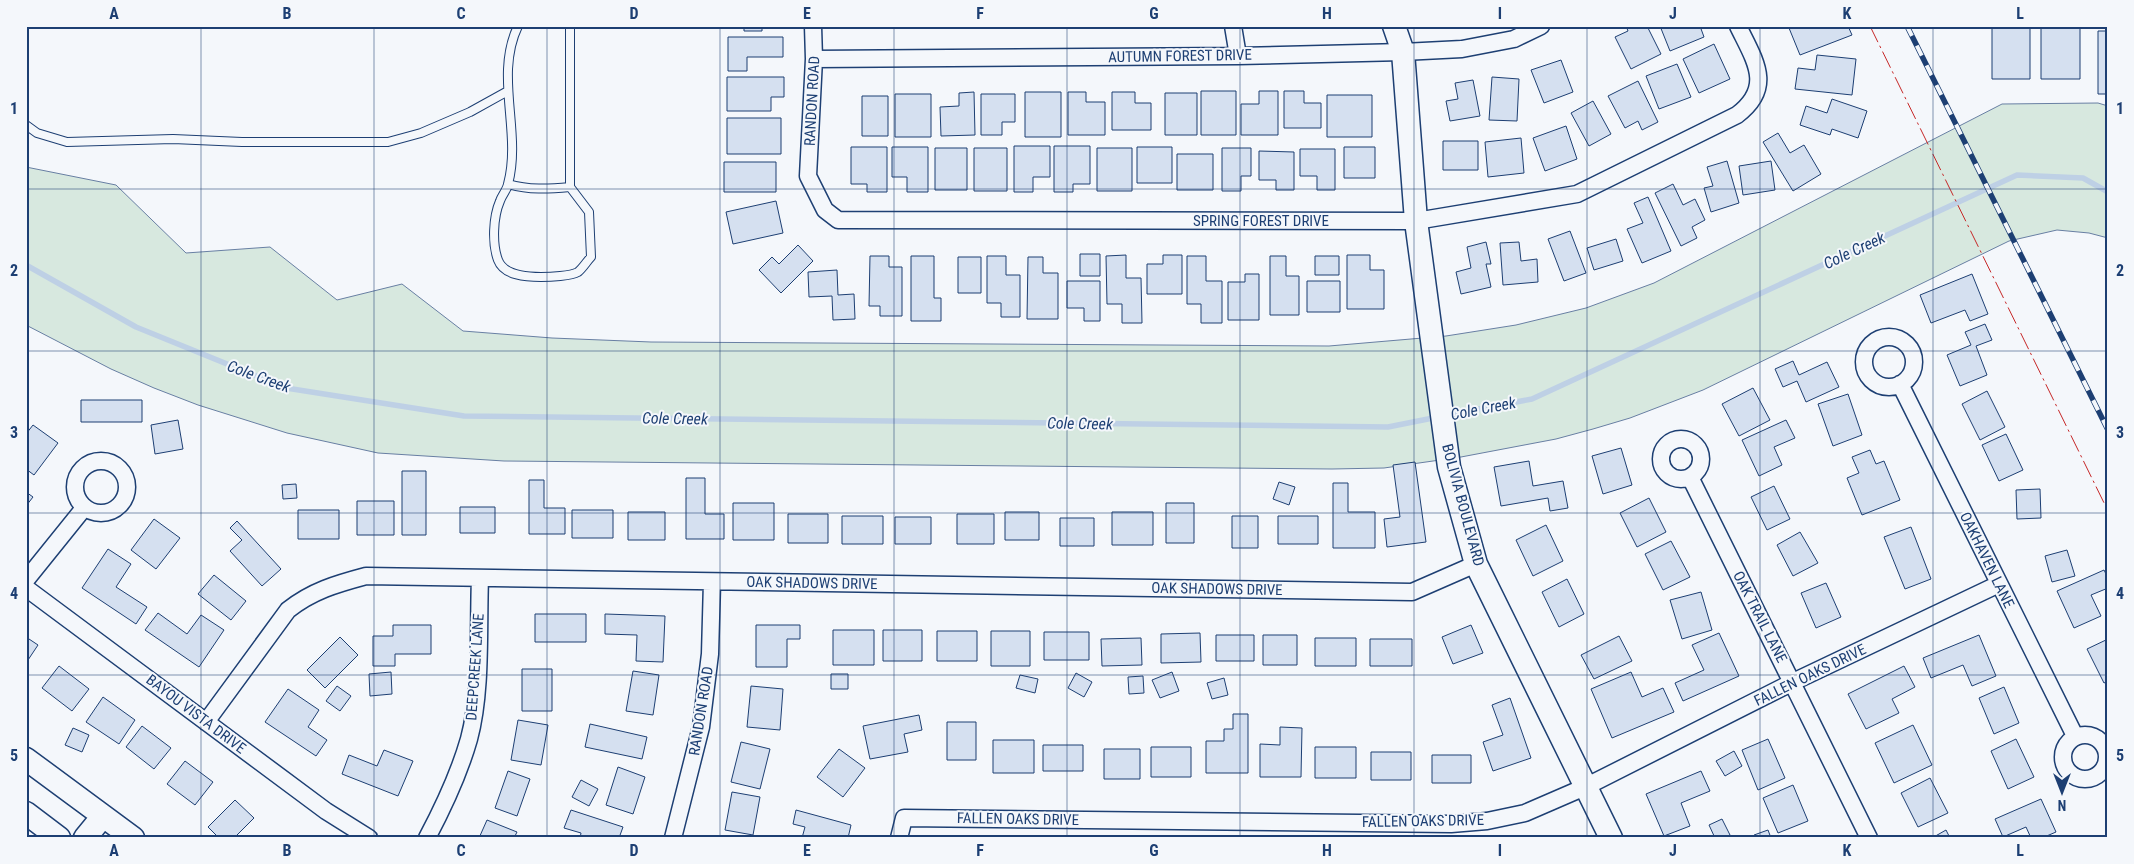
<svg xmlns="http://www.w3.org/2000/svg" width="2134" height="864" font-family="'Roboto Condensed',sans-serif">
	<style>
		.green { fill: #d7e8df; stroke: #687fa3 }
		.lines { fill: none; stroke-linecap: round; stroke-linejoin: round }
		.stream { stroke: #bed0e5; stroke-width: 5.5 }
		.building { fill: #d5e0f0; stroke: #1d3f73 }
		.lane-casing { stroke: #1d3f73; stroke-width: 10 }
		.street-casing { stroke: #1d3f73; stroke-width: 19 }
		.secondary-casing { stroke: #1d3f73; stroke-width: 25 }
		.lane { stroke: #f4f7fb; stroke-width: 8 }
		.street { stroke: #f4f7fb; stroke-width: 16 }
		.secondary { stroke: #f4f7fb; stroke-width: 22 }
		.rail-casing { stroke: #1d3f73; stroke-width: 5.5 }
		.rail { stroke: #f4f7fb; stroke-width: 4; stroke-dasharray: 11; stroke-linecap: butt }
		.power { stroke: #c62828; stroke-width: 1; stroke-dasharray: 18 4 2.5 4; stroke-linecap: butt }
		.grid { fill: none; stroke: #1d3f73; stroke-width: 1; stroke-opacity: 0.55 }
		.labels { text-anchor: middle; stroke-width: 4; stroke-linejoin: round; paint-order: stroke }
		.street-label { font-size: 15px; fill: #1d3f73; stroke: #f4f7fb }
		.water-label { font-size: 16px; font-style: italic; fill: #1d3f73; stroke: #f4f7fb }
		.neatline { fill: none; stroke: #1d3f73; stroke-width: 2 }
		.grid-label { font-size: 16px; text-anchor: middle; font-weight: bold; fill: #1d3f73 }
	</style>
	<rect width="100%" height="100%" fill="#f4f7fb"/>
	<path class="green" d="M2098 103 2108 106V238L2089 233 2057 230 2009 241 1703 390 1630 418 1593 429 1556 439 1461 457 1384 468 1332 469 504 461 378 453 287 433 198 405 154 388 111 369 26 325V167L116 185 186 253 270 247 337 300 402 284 463 331 552 338 651 342 1329 346 1446 336 1516 325 1586 308 1654 283 2002 104Z"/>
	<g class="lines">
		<path class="stream" d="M26 265 136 327 286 388 464 416 1388 427 1438 417
			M1447 415 1532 399 2017 175 2083 178 2108 192"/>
	</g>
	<path class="building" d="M744 26H762V31H744Z
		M936 26H972V28H936Z
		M1151 26H1199V27H1151Z
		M1626 26H1647L1661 54 1631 69 1615 37 1628 31Z
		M1660 26H1700L1704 37 1670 51Z
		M1793 26H1848L1852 35 1800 55 1789 28Z
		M1992 26H2030V79H1992Z
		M2041 26H2080V79H2041Z
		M2098 31H2108V94H2098Z
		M728 37H783V57H747V71H728Z
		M1714 44 1730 79 1699 93 1683 59Z
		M1817 55 1856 59 1852 95 1795 89 1798 68 1815 70Z
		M1561 60 1573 92 1544 103 1531 70Z
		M1677 64 1691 97 1659 109 1646 76Z
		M727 77H784V97H771V111H727Z
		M1492 77 1519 79 1517 121 1489 120Z
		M1473 80 1480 116 1450 121 1446 101 1458 99 1455 83Z
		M1638 81 1658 122 1642 130 1638 121 1625 128 1608 96Z
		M1201 91H1236V135H1201Z
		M1259 91H1278V135H1241V104H1259Z
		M1284 91H1304V103H1321V128H1284Z
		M974 92 975 135 941 136 940 107 959 106V93Z
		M1025 92H1061V137H1025Z
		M1068 92H1086V102H1105V135H1068Z
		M1112 92H1135V103H1151V130H1112Z
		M1165 93H1197V135H1165Z
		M895 94H931V137H895Z
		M981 94H1015V122H1002V135H981Z
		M1327 95H1372V137H1327Z
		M862 96H888V136H862Z
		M1832 99 1867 111 1858 138 1832 129 1830 135 1800 125 1806 106 1827 113Z
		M1593 101 1611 134 1589 146 1571 113Z
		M727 118H781V154H727Z
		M1566 126 1577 159 1545 171 1533 138Z
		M1778 133 1790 153 1804 145 1821 174 1793 191 1763 142Z
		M1521 138 1524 173 1488 177 1485 142Z
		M1443 141H1478V170H1443Z
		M1014 146H1050V177H1033V192H1014Z
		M1054 146H1090V184H1073V192H1054Z
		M851 147H887V192H867V184H851Z
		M892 147H928V192H907V177H892Z
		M1137 147H1172V183H1137Z
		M1344 147H1375V178H1344Z
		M935 148H967V190H935Z
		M974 148H1007V191H974Z
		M1097 148H1132V191H1097Z
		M1222 148H1251V176H1241V191H1222Z
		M1300 149H1335V190H1317V176H1300Z
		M1259 151 1294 152V190H1276V180H1259Z
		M1177 154H1213V190H1177Z
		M1727 161 1739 203 1711 212 1704 188 1713 186 1707 167Z
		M1771 161 1775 190 1743 195 1739 166Z
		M724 162H776V192H724Z
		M1673 184 1683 205 1695 199 1705 220 1692 227 1697 238 1681 246 1655 193Z
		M1648 197 1671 251 1642 263 1627 229 1643 223 1634 203Z
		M776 201 783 233 733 244 726 212Z
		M1570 231 1586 273 1564 281 1548 239Z
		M1616 239 1623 261 1594 270 1587 248Z
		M1486 242 1491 264H1486L1491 287 1461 294 1456 272 1471 268 1467 247Z
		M1519 242 1521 261 1537 259 1538 282 1503 285 1500 243Z
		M798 245 813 261 781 293 759 270 772 257 779 264Z
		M1080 254H1100V276H1080Z
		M1126 255V278H1141L1142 323H1122V304H1107L1106 256Z
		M1163 255H1182V294H1147V264H1163Z
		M1347 255H1370V270H1384V309H1347Z
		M870 256H889V267H902V316H880V306H869Z
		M911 256H934V298H941V321H911Z
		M987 256H1006V275H1020V317H1001V303H987Z
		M1187 256H1206V281H1222V323H1201V304H1187Z
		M1270 256H1286V276H1299V315H1270Z
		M1315 256H1339V275H1315Z
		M958 257H981V293H958Z
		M1028 257H1043V273H1058V319H1027Z
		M837 270 838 295 854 294 855 319 833 320 832 296 809 297 808 272Z
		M1245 274H1259V320H1228V282H1245Z
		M1972 274 1988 314 1970 321 1965 310 1931 323 1920 295Z
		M1067 281H1100V321H1084V308H1067Z
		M1307 281H1340V312H1307Z
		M1985 324 1992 340 1976 346 1987 375 1960 386 1947 355 1971 345 1965 332Z
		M1793 361 1799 375 1827 362 1839 387 1806 402 1797 381 1783 387 1775 369Z
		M1753 388 1770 420 1739 436 1722 404Z
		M1987 391 2005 427 1980 440 1962 404Z
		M1848 394 1862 435 1833 446 1818 404Z
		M81 400H142V422H81Z
		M178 420 183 449 155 454 151 425Z
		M1786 420 1795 438 1774 447 1782 465 1759 476 1742 440Z
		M33 425 58 443 34 475 26 469V434Z
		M2006 434 2023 470 1999 481 1982 445Z
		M1621 448 1632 485 1603 494 1592 456Z
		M1870 450 1876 464 1884 461 1900 500 1862 515 1847 478 1859 473 1852 457Z
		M1529 461 1533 486 1563 481 1568 508 1550 511 1548 498 1501 506 1494 467Z
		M1415 462 1426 542 1387 547 1384 519 1400 517 1393 465Z
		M402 471H426V535H402Z
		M686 478H705V514H724V539H686Z
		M529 480H544V508H565V534H529Z
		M1279 482 1295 487 1289 505 1273 499Z
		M1333 483H1348V512H1375V548H1333Z
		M296 484 297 498 283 499 282 485Z
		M1774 486 1790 519 1767 530 1751 497Z
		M2040 489 2041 518 2017 519 2016 490Z
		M26 492 33 497 26 506Z
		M1649 498 1666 532 1637 547 1620 513Z
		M357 501H394V535H357Z
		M733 503H774V540H733Z
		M1166 503H1194V543H1166Z
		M460 507H495V533H460Z
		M298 510H339V539H298Z
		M572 510H613V538H572Z
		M628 512H665V540H628Z
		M1005 512H1039V540H1005Z
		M1112 512H1153V545H1112Z
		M788 514H828V543H788Z
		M957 514H994V544H957Z
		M842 516H883V544H842Z
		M1232 516H1258V548H1232Z
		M1278 516H1318V544H1278Z
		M895 517H931V544H895Z
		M1060 518H1094V546H1060Z
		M154 519 180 538 156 569 131 550Z
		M237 521 281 569 262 586 230 551 242 540 230 528Z
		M1546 525 1563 561 1533 576 1516 540Z
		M1911 527 1931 579 1905 589 1884 537Z
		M1800 532 1818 563 1793 576 1777 545Z
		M1671 541 1690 577 1663 590 1645 554Z
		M108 549 131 564 116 587 147 607 136 624 82 588Z
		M2067 550 2075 576 2052 582 2045 556Z
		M2104 570 2108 578V588L2091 595 2101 616 2074 628 2057 591Z
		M214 575 246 601 231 620 198 594Z
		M1567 579 1584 614 1559 627 1542 592Z
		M1826 583 1841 617 1816 628 1801 593Z
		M1701 592 1712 630 1682 639 1670 600Z
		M158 613 187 634 201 615 224 630 199 667 145 630Z
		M535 614H586V642H535Z
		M605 614 665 616 663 662 636 661 637 635 605 634Z
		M393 625H431V654H395V666H373V636H393Z
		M756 625H800V639H787V667H756Z
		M1471 625 1483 653 1453 664 1442 637Z
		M833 630H874V665H833Z
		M883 630H922V661H883Z
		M937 631H977V661H937Z
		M991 631H1030V666H991Z
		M1044 632H1089V660H1044Z
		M1200 633 1201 662 1161 663V634Z
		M1719 633 1739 676 1683 701 1675 683 1704 670 1692 645Z
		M1216 635H1254V661H1216Z
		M1263 635H1297V665H1263Z
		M1979 635 1996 676 1972 686 1963 665 1931 678 1923 658Z
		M1619 636 1632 661 1594 679 1581 655Z
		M26 637 38 645 26 663Z
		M340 637 358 655 325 688 307 670Z
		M1141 638 1142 665 1102 666 1101 639Z
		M1315 638H1356V666H1315Z
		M1370 639H1412V666H1370Z
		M2108 639V681L2104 683 2087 649Z
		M59 666 89 689 72 711 42 688Z
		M1904 666 1915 687 1892 699 1899 713 1866 729 1848 694Z
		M522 669H552V711H522Z
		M633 671 659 675 653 715 626 711Z
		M391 672 392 694 370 696 369 674Z
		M1172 672 1179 691 1160 698 1152 680Z
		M1631 672 1642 697 1663 688 1674 712 1612 738 1591 689Z
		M1076 673 1092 682 1084 697 1068 688Z
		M831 674H848V689H831Z
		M1020 675 1038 679 1035 693 1016 688Z
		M1143 676 1144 693 1129 694 1128 677Z
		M1224 678 1228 695 1212 699 1207 683Z
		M337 686 351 696 340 711 326 701Z
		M751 686 783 689 780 730 747 727Z
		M2004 687 2019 723 1994 734 1979 698Z
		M288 689 319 710 308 727 327 740 316 756 265 722Z
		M103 697 135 720 119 744 86 722Z
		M1510 698 1531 758 1493 771 1483 742 1503 735 1492 705Z
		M1233 714H1248V773H1206V741H1224V729H1233Z
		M919 715 922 730 904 734 908 752 870 759 863 726Z
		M518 720 548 725 541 765 511 760Z
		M947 722H976V760H947Z
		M590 724 647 737 642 759 585 747Z
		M1913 725 1932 765 1894 783 1875 743Z
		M142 726 171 748 154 769 126 747Z
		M1280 727 1302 728 1301 777H1260V744L1280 745Z
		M73 728 89 735 82 752 65 745Z
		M1768 739 1785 778 1758 790 1742 750Z
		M2016 739 2034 777 2008 789 1991 751Z
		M993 740H1034V773H993Z
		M741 742 770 749 760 789 731 782Z
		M1043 745H1083V771H1043Z
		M1151 747H1191V777H1151Z
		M1315 747H1356V778H1315Z
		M839 749 865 768 843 797 817 777Z
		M1104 749H1140V779H1104Z
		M384 750 413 761 398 796 342 774 349 755 377 766Z
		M1734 751 1742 766 1725 776 1716 761Z
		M1371 752H1411V780H1371Z
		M1432 755H1471V783H1432Z
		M185 761 213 782 195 805 167 784Z
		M618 767 645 777 633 814 606 805Z
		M508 771 530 779 517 816 495 808Z
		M1701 771 1710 791 1681 803 1690 826 1664 836 1646 794Z
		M1930 778 1948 813 1918 827 1901 793Z
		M581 780 598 789 589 806 572 797Z
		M1793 785 1808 821 1778 833 1763 798Z
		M732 792 760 797 753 835 725 830Z
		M2041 799 2056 832 2042 838H2031L2026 827 2003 837 1995 819Z
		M235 800 254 818 234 838H219L208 827Z
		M571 810 623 827 619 838H580L581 833 564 828Z
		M796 810 851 825 848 838H802L805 827 793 824Z
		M1722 819 1730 835 1724 838H1715L1709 825Z
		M487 820 517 832 514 838H479Z
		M1768 830 1771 838H1755L1754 835Z
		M1946 830 1950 838H1932Z"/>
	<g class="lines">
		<defs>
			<path id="lane" d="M518 26C494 76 522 132 508 184 507 190 502 195 500 201 493 217 492 244 498 260 504 276 527 277 541 277 550 277 571 276 578 272 583 268 587 261 591 257L589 212 570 187V26
				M26 125 37 133 67 142 173 139 242 142H388L421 133 470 112 508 91
				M508 184C529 190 548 189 570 187"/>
			<path id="street" d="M813 26 814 59 808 176 825 210 838 220 1416 221 1577 194 1737 115C1774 87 1755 61 1738 26
				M1233 26 1238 56
				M814 59 1238 56 1403 52 1462 49 1514 39 1541 26
				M1864 362a25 25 0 1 1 50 0a25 25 0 1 1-50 0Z
				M1900 384 2075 736
				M1661 459a20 20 0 1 1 40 0a20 20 0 1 1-40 0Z
				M75 487a26 26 0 1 1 52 0a26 26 0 1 1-52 0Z
				M1690 477 1869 838
				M26 580 84 508
				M26 588 326 811 369 838
				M206 722 288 610C312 591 336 584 366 576L1412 592 1476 564
				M2063 757a22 22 0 1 1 44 0a22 22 0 1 1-44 0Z
				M427 838C444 806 459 774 469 739 482 691 478 628 480 578
				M673 838 701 727 710 654 712 582
				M899 838 904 818 1451 824 1487 821 1525 813 1585 787 1793 682 1999 584"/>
			<path id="secondary" d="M1394 26 1403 52 1416 221 1449 467 1476 564 1611 838
				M26 759 133 838
				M26 813 59 838
				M85 838 103 816"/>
		</defs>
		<use href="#lane" class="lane-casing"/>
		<use href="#street" class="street-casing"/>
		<use href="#secondary" class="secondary-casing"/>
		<use href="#lane" class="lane"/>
		<use href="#street" class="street"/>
		<use href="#secondary" class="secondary"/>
		<defs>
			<path id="rail" d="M1907 26 2108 430"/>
		</defs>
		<use href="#rail" class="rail-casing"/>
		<use href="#rail" class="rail"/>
		<path class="power" d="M1870 26 2108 511"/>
	</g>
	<path class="grid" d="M201 26V838M374 26V838M547 26V838M720 26V838M894 26V838M1067 26V838M1240 26V838M1414 26V838M1587 26V838M1760 26V838M1933 26V838M26 189H2108M26 351H2108M26 513H2108M26 675H2108"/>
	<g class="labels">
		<g class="street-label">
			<text transform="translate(1180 56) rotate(-1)" y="5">AUTUMN FOREST DRIVE</text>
			<text transform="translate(812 101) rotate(-87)" y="5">RANDON ROAD</text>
			<text x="1261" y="226">SPRING FOREST DRIVE</text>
			<text transform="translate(1463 505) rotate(75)" y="5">BOLIVIA BOULEVARD</text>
			<text transform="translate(1987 560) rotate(64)" y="5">OAKHAVEN LANE</text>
			<text transform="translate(812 583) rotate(1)" y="5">OAK SHADOWS DRIVE</text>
			<text transform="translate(1217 589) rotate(1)" y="5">OAK SHADOWS DRIVE</text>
			<text transform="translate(1760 617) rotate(63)" y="5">OAK TRAIL LANE</text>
			<text transform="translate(475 667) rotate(-86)" y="5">DEEPCREEK LANE</text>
			<text transform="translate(1810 675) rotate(-26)" y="5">FALLEN OAKS DRIVE</text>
			<text transform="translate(701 711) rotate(-81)" y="5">RANDON ROAD</text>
			<text transform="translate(196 714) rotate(37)" y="5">BAYOU VISTA DRIVE</text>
			<text transform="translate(1018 819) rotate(1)" y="5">FALLEN OAKS DRIVE</text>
			<text transform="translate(1423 821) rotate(-1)" y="5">FALLEN OAKS DRIVE</text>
		</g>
		<g class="water-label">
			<text transform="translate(1854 250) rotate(-25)" y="6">Cole Creek</text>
			<text transform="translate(259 376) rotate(20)" y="6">Cole Creek</text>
			<text transform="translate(1483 408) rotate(-11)" y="6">Cole Creek</text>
			<text transform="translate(675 418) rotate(1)" y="6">Cole Creek</text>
			<text transform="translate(1080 423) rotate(1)" y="6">Cole Creek</text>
		</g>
	</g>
	<rect width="2134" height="864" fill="none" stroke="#f4f7fb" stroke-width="55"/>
	<g transform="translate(2062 792) rotate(180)" stroke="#f4f7fb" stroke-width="4" paint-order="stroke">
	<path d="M0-4L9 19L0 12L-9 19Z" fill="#1d3f73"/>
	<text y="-8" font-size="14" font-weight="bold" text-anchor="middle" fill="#1d3f73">N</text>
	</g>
	<rect x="28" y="28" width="2078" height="808" class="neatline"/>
	<g class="grid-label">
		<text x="114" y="19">A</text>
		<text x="287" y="19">B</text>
		<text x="461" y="19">C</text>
		<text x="634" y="19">D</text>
		<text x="807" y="19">E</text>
		<text x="980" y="19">F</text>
		<text x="1154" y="19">G</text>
		<text x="1327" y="19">H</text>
		<text x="1500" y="19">I</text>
		<text x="1673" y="19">J</text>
		<text x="1847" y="19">K</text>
		<text x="2020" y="19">L</text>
		<text x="14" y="114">1</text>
		<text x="2120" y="114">1</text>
		<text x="14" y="276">2</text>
		<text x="2120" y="276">2</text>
		<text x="14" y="438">3</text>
		<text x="2120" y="438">3</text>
		<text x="14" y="599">4</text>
		<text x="2120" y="599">4</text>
		<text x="14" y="761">5</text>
		<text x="2120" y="761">5</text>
		<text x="114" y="856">A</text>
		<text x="287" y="856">B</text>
		<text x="461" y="856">C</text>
		<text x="634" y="856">D</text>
		<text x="807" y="856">E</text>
		<text x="980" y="856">F</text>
		<text x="1154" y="856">G</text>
		<text x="1327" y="856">H</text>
		<text x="1500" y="856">I</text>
		<text x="1673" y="856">J</text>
		<text x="1847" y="856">K</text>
		<text x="2020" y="856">L</text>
	</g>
</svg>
